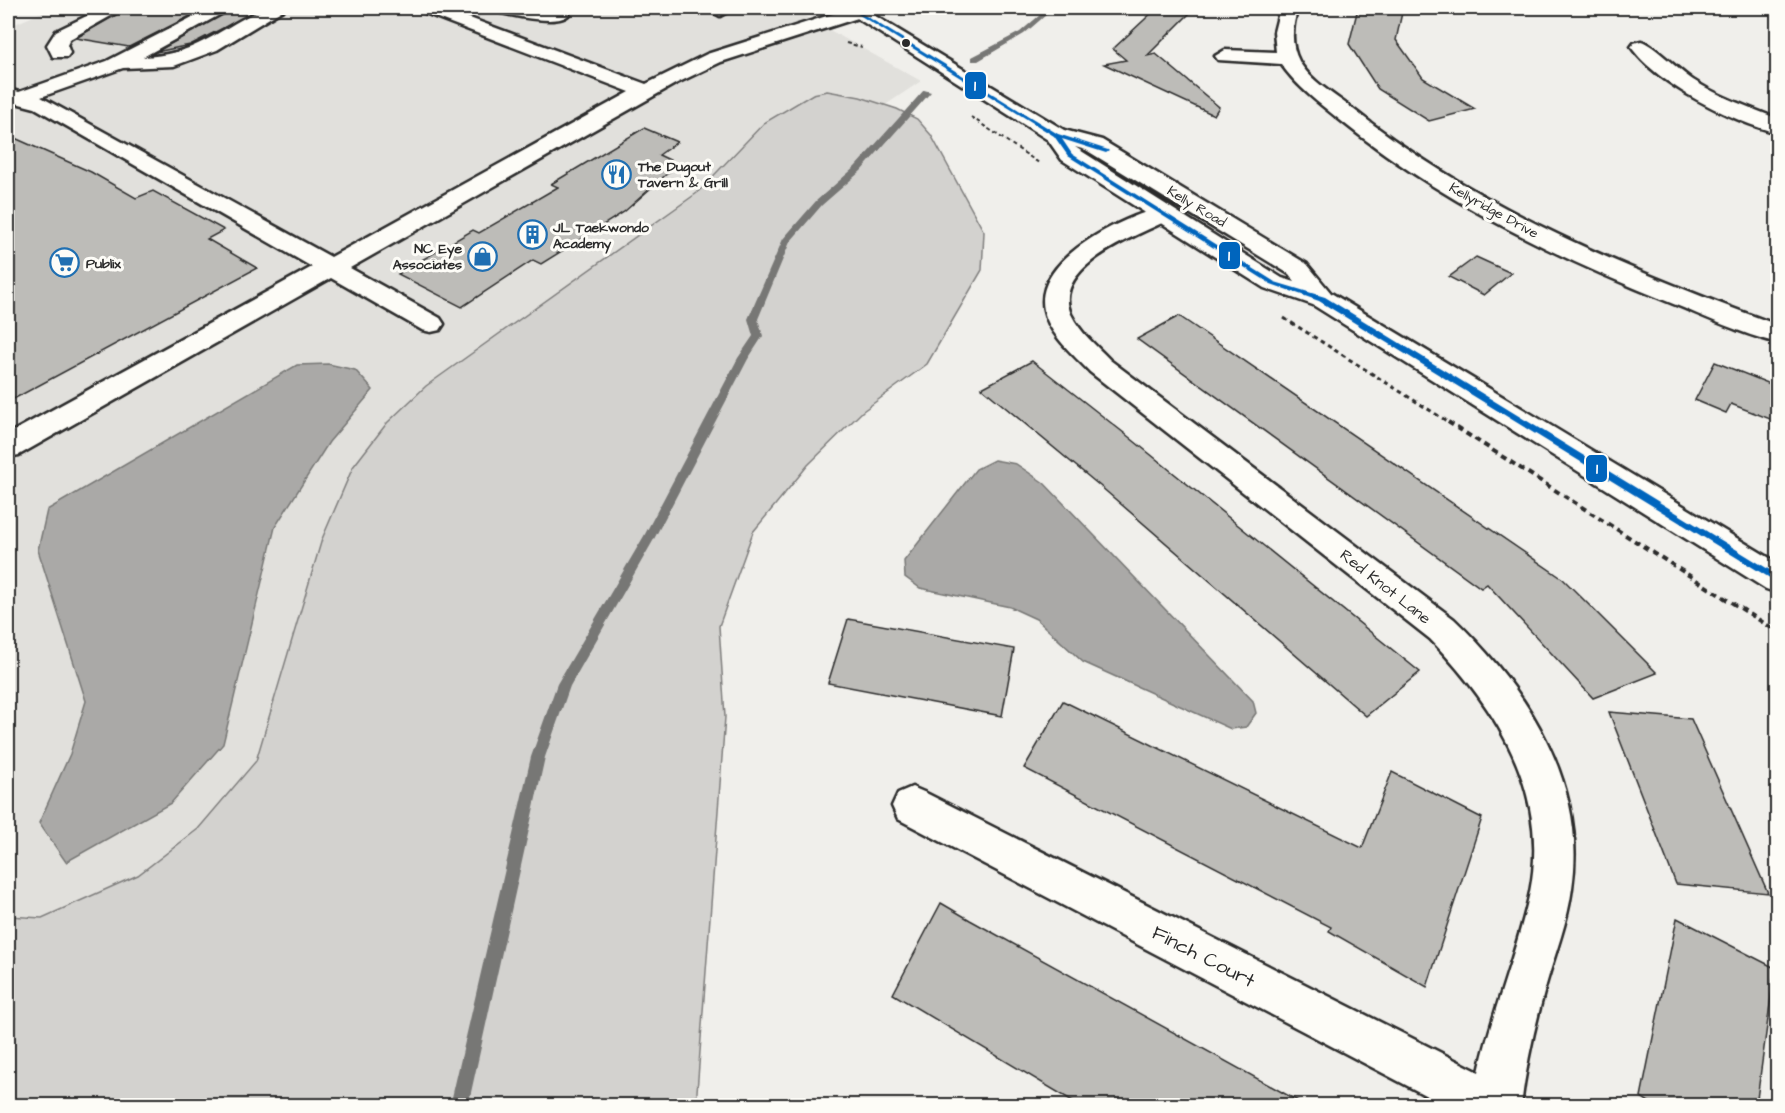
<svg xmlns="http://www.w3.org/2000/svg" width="1785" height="1113" font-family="'Architects Daughter',sans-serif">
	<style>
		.built { fill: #e1e0dc }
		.green { fill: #d3d2cf; stroke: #7f7e7d; stroke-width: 1.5 }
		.water { fill: #aaa9a7; stroke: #777775; stroke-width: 1.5 }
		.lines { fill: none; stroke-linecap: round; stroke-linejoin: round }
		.stream { fill: #777775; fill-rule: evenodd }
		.building { fill: #bdbcb8; stroke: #2b2b2b; stroke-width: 1.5 }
		.minor-casing { stroke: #2b2b2b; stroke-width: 5 }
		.major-casing { stroke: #2b2b2b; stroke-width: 5 }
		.path-far2 { stroke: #2b2b2b; stroke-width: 2; stroke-dasharray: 4 3; stroke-linecap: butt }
		.path-far1 { stroke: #2b2b2b; stroke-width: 3; stroke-dasharray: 4.5 4; stroke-linecap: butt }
		.path { stroke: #2b2b2b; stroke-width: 4; stroke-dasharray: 6 4.5; stroke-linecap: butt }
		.minor { fill: #fdfcf7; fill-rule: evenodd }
		.major { fill: #fdfcf7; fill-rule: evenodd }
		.bus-1-casing { stroke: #fdfcf7; stroke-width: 5 }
		.bus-1 { fill: #0065bd; fill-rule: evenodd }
		.bus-dot { fill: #2b2b2b; stroke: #fdfcf7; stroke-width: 2 }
		.labels { text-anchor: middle; stroke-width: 6; stroke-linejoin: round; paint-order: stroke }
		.far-poi-label { font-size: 14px; font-weight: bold; fill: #2b2b2b; stroke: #fdfcf7; text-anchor: start }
		.far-street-label { font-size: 14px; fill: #2b2b2b; stroke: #fdfcf7 }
		.street-label { font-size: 16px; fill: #2b2b2b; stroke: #fdfcf7 }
		.near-street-label { font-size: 20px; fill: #2b2b2b; stroke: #fdfcf7 }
		.line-badge { stroke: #fdfcf7; stroke-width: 2 }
		.badge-label { font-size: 16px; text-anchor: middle; font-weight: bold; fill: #fff }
	</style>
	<rect width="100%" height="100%" fill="#f0efeb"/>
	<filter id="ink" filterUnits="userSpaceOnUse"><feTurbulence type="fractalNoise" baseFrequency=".0167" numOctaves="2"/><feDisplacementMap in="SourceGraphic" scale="12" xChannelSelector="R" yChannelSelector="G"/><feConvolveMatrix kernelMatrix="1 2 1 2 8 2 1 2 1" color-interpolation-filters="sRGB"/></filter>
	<g filter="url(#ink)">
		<path class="built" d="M52 8H790L921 81 884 106 288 761 8 1003V27Z"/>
		<path class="green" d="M827 91 860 97 897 109 917 119 931 135 984 232 982 270 927 364 863 411 808 465 753 532 719 626 725 717 696 1105H8V916L42 918 138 875 198 829 256 761 322 539 353 467 387 423 426 386 697 193 764 123 813 94Z"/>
		<path class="water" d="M328 364 355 370 373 390 329 442 275 527 223 744 171 803 66 862 39 823 70 754 86 701 38 550 47 510 297 365Z
			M994 460 1016 464 1044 483 1253 701 1256 713 1246 727 1231 729 1083 662 1036 619 1010 607 920 588 905 577 904 561 976 469Z"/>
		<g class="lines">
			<path class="stream" d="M1048 8H1054L1024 34 978 61H972V57L1020 32Z
				M924 90 931 92 861 171 822 205 790 242 758 319 763 336 748 359 653 541 570 686 545 757 468 1106H450L531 757 557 684 644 536 738 358 753 336 748 319 783 239 816 201 855 167Z"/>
		</g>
		<path class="building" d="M127 8H206L129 47 76 38Z
			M234 8H262L190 45 156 52Z
			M1157 8H1195L1147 56 1156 54 1219 107 1214 115 1104 64 1126 60 1113 49Z
			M1358 8H1403L1396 40 1423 78 1475 109 1429 121 1378 89 1349 44Z
			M644 128 677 142 659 155 678 164 624 212 541 264 533 260 462 307 398 274 473 230 479 233 558 187 551 184Z
			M8 135 91 172 136 198 153 191 224 230 207 239 257 268 8 402Z
			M1476 257 1511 273 1484 295 1449 277Z
			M1179 316 1563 579 1657 673 1593 698 1487 584 1481 588 1137 339Z
			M1032 361 1124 433 1420 672 1366 716 1100 486 982 388Z
			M1715 362 1778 387V422L1731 404 1726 413 1695 400Z
			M848 619 1014 649 1002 716 828 683Z
			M1063 701 1362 848 1392 772 1482 818 1427 987 1329 931 1331 927 1024 768Z
			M1609 712 1691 719 1768 893 1676 884Z
			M941 903 970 920 1307 1106H1081L893 994Z
			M1677 918 1775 968 1756 1106H1655L1641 1097Z"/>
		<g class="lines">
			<defs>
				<path id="minor" d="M103 8H125L70 39 67 45 70 53 67 57H53L47 45 56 31Z
					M210 8H232L143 57C165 56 186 51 206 40 232 27 256 5 286 8L217 50 174 66 123 68 41 97 331 257 630 92 422 12 419 8H443L646 84 707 54 852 8H864L867 12 864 16 721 62 675 84 350 268 440 318 444 324 440 330 431 332 422 330 331 278 19 455 8 457V434L312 267 35 108 8 101V89L19 92 107 61Z
					M494 8H560L569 14C560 27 511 15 497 12Z
					M706 8H727L729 11 720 16Z
					M1280 8H1298C1292 26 1290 44 1299 61 1310 81 1335 95 1353 109 1479 209 1628 270 1778 325V343C1741 334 1706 317 1671 303 1553 256 1439 200 1340 120 1319 103 1297 87 1281 64L1218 60 1215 56 1225 50 1276 52 1274 32Z
					M1641 41C1653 44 1679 71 1693 80 1719 97 1749 107 1778 119V133C1733 122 1658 85 1631 47L1634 43Z
					M1163 207 1171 209 1175 214 1171 219C1140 234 1050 266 1071 314 1080 333 1096 345 1110 360L1454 619C1526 688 1588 783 1572 888 1568 921 1555 953 1546 985 1535 1025 1526 1065 1521 1106H1446L898 819 892 806 898 793 912 787 926 793 1479 1072C1492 1011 1517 953 1530 892 1550 792 1496 707 1430 639L1090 372C1074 355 1049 335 1044 310 1033 259 1122 217 1163 207Z"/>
				<path id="major" d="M841 8H862L1064 130 1102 140 1307 264 1331 293 1778 563V593L1766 589 1313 305 1264 288 1062 160 1048 140ZM1075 147 1086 150 1289 274 1295 282 1282 278Z"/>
			</defs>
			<use href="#minor" class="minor-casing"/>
			<use href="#major" class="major-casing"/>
			<path class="path-far2" d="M846 43 862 47
				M971 117 1039 163"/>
			<path class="path-far1" d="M1284 318 1450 423"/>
			<path class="path" d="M1448 422 1778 632"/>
			<use href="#minor" class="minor"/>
			<use href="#major" class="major"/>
			<defs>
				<path id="bus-1" d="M848 8H853L1058 134 1108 150 1109 151 1106 153 1062 139 1072 154 1275 282 1325 297 1778 575V583L1319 301 1271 284 1068 156 1054 136Z"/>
			</defs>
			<use href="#bus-1" class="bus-1-casing"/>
			<use href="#bus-1" class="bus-1"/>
		</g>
	</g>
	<defs>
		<symbol id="restaurant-ring" viewBox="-11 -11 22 22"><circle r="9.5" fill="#fdfcf7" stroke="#1f6fb2" stroke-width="1.5"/><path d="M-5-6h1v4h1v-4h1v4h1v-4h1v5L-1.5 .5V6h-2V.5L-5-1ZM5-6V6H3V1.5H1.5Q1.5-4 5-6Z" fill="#1f6fb2"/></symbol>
		<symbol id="building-ring" viewBox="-11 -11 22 22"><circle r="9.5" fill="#fdfcf7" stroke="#1f6fb2" stroke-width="1.5"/><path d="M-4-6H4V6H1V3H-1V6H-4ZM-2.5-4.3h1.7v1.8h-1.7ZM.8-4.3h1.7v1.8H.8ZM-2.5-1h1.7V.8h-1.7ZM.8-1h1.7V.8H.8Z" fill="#1f6fb2"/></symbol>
		<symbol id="shop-ring" viewBox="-11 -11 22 22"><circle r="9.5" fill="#fdfcf7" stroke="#1f6fb2" stroke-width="1.5"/><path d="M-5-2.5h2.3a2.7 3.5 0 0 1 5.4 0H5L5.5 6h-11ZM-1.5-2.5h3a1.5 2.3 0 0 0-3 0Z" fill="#1f6fb2"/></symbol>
		<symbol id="supermarket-ring" viewBox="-11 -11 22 22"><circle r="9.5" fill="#fdfcf7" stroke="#1f6fb2" stroke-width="1.5"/><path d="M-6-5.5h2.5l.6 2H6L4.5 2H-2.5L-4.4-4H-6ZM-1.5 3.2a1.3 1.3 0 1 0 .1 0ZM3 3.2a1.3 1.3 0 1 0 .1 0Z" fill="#1f6fb2"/></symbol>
	</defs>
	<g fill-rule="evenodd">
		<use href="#restaurant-ring" x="600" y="158" width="33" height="33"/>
		<use href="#building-ring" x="516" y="218" width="33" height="33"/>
		<use href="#shop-ring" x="466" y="240" width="33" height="33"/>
		<use href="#supermarket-ring" x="48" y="246" width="33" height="33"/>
	</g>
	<circle class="bus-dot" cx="906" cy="43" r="5"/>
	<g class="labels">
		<g class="far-poi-label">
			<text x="638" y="171">The Dugout<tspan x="638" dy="16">Tavern &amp; Grill</tspan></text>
			<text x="553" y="232">JL Taekwondo<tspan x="553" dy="16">Academy</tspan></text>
			<text x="462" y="253" text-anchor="end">NC Eye<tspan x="462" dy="16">Associates</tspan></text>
			<text x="86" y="268">Publix</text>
		</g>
		<g class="far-street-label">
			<text transform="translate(1197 206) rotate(31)" y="5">Kelly Road</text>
			<text transform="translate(1494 210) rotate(29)" y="5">Kellyridge Drive</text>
		</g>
		<g class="street-label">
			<text transform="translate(1386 586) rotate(38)" y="6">Red Knot Lane</text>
		</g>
		<g class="near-street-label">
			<text transform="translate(1204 956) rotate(27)" y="7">Finch Court</text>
		</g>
	</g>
	<g class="line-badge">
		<rect x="964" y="71" width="23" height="29" rx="6" fill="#0065bd"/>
		<rect x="1218" y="241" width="23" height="29" rx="6" fill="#0065bd"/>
		<rect x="1585" y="454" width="23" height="29" rx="6" fill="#0065bd"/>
	</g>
	<g class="badge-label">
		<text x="975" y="91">1</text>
		<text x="1229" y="261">1</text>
		<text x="1597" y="474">1</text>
	</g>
	<rect width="1785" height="1113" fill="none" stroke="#fdfcf7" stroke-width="30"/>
	<rect x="15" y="15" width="1755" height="1083" fill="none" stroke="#2b2b2b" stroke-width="2" filter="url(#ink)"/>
</svg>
